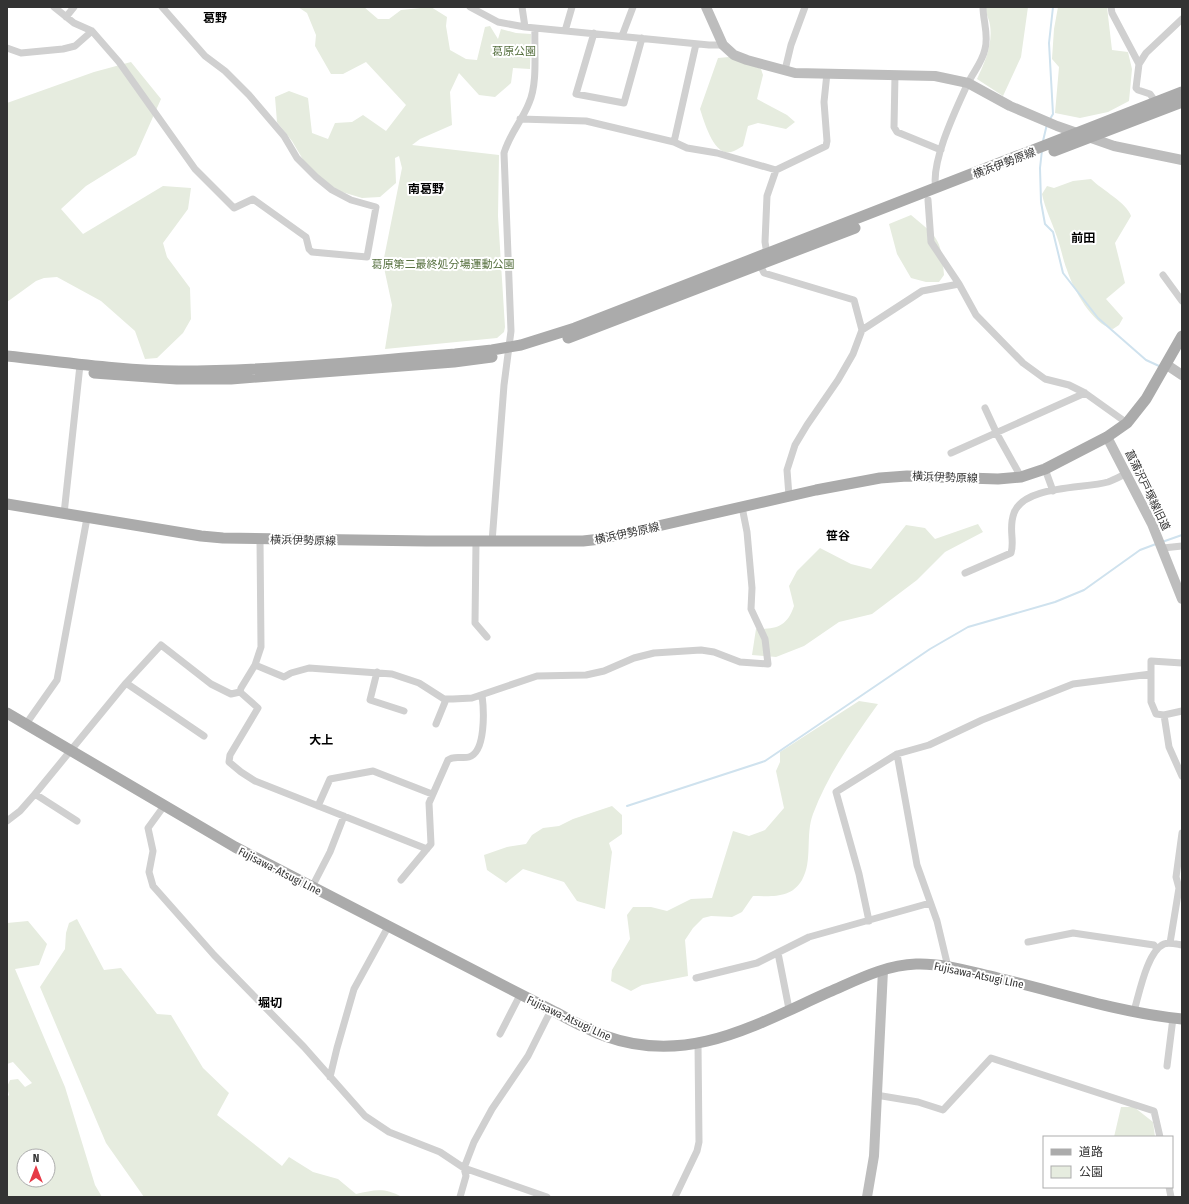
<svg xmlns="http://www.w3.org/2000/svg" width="1189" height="1204" font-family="'Fira Sans Condensed','Noto Sans JP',sans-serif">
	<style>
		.green { fill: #e6ecdf; fill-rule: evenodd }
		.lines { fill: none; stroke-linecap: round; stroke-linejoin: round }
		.stream { stroke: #cfe2ee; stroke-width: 2 }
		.street { stroke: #d0d0d0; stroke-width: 7 }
		.secondary { stroke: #bdbdbd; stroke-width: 10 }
		.primary { stroke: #ababab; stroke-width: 11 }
		.labels { text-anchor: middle; stroke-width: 4; stroke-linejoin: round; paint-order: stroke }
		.park-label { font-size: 11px; fill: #56703f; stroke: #fff }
		.street-label { font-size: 11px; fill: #333; stroke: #fff }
		.neighbourhood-label { font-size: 12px; font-weight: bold; fill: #000; stroke: #fff }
	</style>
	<rect width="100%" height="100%" fill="#fff"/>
	<path class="green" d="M298 7H364L378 19H389L401 10 431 7 447 17 446 26 450 50 466 59 477 60 485 27 490 26 498 39 501 29 516 33 531 34 530 69 513 68 511 83 495 97 479 95 459 73 450 92 452 125 420 139 412 145 499 155 498 216 505 327 504 332 497 338 385 349 392 305 383 263 402 168 399 156 395 158 396 183 380 197 362 198 329 188 308 168 292 141 277 122 275 97 289 91 308 98 312 133 328 139 335 123 352 122 363 115 386 131 406 105 366 62 343 74H331L315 46 316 35 307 13Z
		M986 7H1028L1021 57 1003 96 977 79C985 62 993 44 990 25 989 18 986 16 986 7Z
		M1058 7H1107L1112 50 1128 52 1132 69 1129 101 1108 112 1080 118 1055 113 1059 67 1052 59 1054 29Z
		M729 57 761 69 763 75 757 99 787 115 795 122 786 129 758 123 748 126 743 146C739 148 735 151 731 152 714 157 704 121 700 109L718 58Z
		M131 62 161 99 136 155 86 186 61 209 83 234 163 186 191 188 188 209 163 243 167 257 190 288 191 319 183 333 157 358 145 359 135 331 101 301 57 277 44 278 36 281 7 302V103L94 72Z
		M1091 179C1102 190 1127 203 1131 216L1115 243 1125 283 1106 299 1123 318 1119 325 1113 329C1093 325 1073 289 1067 270 1063 260 1061 248 1057 237 1052 222 1045 209 1042 194L1047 186 1054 188 1073 181Z
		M911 215C939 238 941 239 944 275L939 282H926L911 278 897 254 889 224Z
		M978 524 983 532 945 552 917 580 872 614 839 622 804 646 776 657 752 655 756 629C776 629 787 627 794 606L789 586 797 571 820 548 851 564 871 569 906 525 925 528 935 539Z
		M859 701 878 704C853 739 828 774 813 814 805 835 813 861 802 880 791 899 771 896 753 896L742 912 732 917 711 916 703 918 693 928 685 940 688 976 642 985 631 991 611 981 612 970 630 939 627 915 633 907H651L667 911 691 899 712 898 733 831 749 836 765 830 784 808 776 771 780 762V752Z
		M612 806 622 815V834L609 843 612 852 605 909 577 901 564 882 523 869 506 883 487 870 484 855 507 847 526 844 532 835 543 828 559 826 573 819Z
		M77 919 104 970 121 968 157 1014 171 1015 203 1068 229 1093 217 1115 282 1166 289 1157 313 1172 338 1179 356 1194C374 1190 384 1187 402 1197H144L106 1143 40 987 65 949 66 933 69 923Z
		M28 921 47 944 39 965 15 969 65 1087 95 1185 102 1197H7V1097L9 1095 7 1087 10 1080 18 1079 25 1087 32 1083 13 1062 7 1064V923ZM24 1156H48V1180H24Z
		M1121 1107H1134L1153 1122 1155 1137H1114Z"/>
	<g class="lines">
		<path class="stream" d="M1050 119 1053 114 1049 43 1053 7
			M1043 141 1047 124
			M1042 150 1040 168 1041 202 1045 224 1053 232 1063 273 1098 318 1146 360 1159 366
			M1162 542 1182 535
			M627 806 765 761 930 649 968 627 1055 602 1084 590 1140 550 1156 544"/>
		<path class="street" d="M54 7 74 23 92 31 119 62 195 169 234 208 253 199 306 237 309 249 312 252 367 257 376 207 351 200 332 190 316 177 297 158 284 136 249 95 225 71 205 56 162 7
			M470 7 498 22 525 27 709 45H723
			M522 7 525 27
			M1111 7 1112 13 1139 64
			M66 17 74 7
			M565 31 572 7
			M594 33 576 94 624 103 642 38
			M622 36 633 7
			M7 48 21 53 63 49 75 46 92 31
			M785 70 791 45 805 7
			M895 75 894 127 897 132 941 150
			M1155 101 1150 94 1138 90 1136 88 1139 64 1146 53 1182 19
			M520 119 586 121 674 142 687 148 717 153 776 170 826 146 827 141 824 102 827 73
			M674 142 696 44
			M936 189C930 163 956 109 967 85 973 72 982 63 985 49 989 35 983 21 983 7
			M928 200 931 242 959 284 976 315 1023 363 1045 379 1069 385 1085 393 1127 423
			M767 254 765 242 767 196 776 170
			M760 265 764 273 854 300 862 330 853 354 838 380 807 425 795 445 787 470 789 496
			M1163 275 1182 301
			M862 330 922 291 959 284
			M985 408 997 434 1021 477
			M951 453 1085 393
			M1045 469 1053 491
			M64 514 80 365
			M476 542 475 623 487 637
			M492 542 504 385 511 331 504 153C510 133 522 121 529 103 538 83 534 51 535 29
			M1163 548 1182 546
			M965 573 1011 553C1015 540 1008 529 1014 513 1024 485 1084 489 1108 482 1114 480 1121 476 1127 473
			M255 665 284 677 291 673 309 668 392 674 419 683 444 699H453L472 698 537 676 586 675 604 671 634 658 654 653 701 650 714 652 740 662 768 664 765 639 751 609 752 588 747 532 742 507
			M377 672 370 700 404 711
			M126 683 204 736
			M240 692 258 708 230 755 229 762 241 772 255 781 427 849
			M1182 711 1164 715 1169 747 1182 776
			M1164 715 1156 714 1151 702V661L1182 663
			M26 724 57 680 87 518
			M436 724 445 702 444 699
			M897 754 917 865 937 921 948 967
			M35 794 77 821
			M164 806 148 828 153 851 149 872 153 886 214 955 304 1047 365 1116 389 1132 440 1152 464 1168 547 1197
			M318 806 330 779 373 771 432 794
			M7 821 20 811 35 794 126 683 161 645 211 684 231 694 240 692 241 688 255 665 261 647 260 539
			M401 880 431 844 429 803 448 760C454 755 462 759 469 757 486 752 484 710 482 695
			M312 887 330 852 344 816
			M869 921 859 874 836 792 897 754 929 745 982 720 1073 684 1151 674
			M1028 942 1073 933 1154 945 1157 949
			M1170 943 1179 888 1176 877 1182 833
			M778 953 789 1009
			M696 978 757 963 809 937 930 903
			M1134 1011C1139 995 1147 951 1164 944 1169 942 1176 944 1182 945
			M500 1034 520 995
			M1167 1066 1173 1018
			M330 1077 337 1048 354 989 388 927
			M876 1095 918 1102 943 1110 991 1058 1154 1111 1160 1137
			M1169 1187 1171 1197
			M460 1197 466 1176 464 1168 474 1142 492 1109 528 1056 551 1010
			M675 1197 697 1151 699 1142 698 1044"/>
		<path class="secondary" d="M706 7 723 45 734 55 747 60 795 73 935 76 968 83 1010 106 1057 126 1114 146 1182 160
			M1167 365 1182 375
			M1107 437 1152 524 1182 599
			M867 1197 874 1156 883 970"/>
		<path class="primary" d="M1054 151 1182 102
			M568 338 855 228
			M7 356C64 362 122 371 179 371 271 371 363 361 455 354L492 350 521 345 575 328 1182 92
			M94 373 177 379H231L454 362 492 357
			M7 504 201 536 223 538 427 541H583L601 539 816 490 880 478 907 476 998 479 1021 477 1045 469 1107 437 1127 423 1146 399 1182 336
			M7 713 235 847 551 1010C569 1019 586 1029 605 1036 688 1066 755 1025 829 992 857 980 885 965 916 964 944 963 971 972 998 978 1058 992 1120 1013 1182 1019"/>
	</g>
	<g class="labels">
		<g class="park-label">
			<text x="514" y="55">葛原公園</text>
			<text x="443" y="268">葛原第二最終処分場運動公園</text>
		</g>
		<g class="street-label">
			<text transform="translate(1004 163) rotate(-21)" y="4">横浜伊勢原線</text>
			<text transform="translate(945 477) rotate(2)" y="4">横浜伊勢原線</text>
			<text transform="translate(1148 490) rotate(64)" y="4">菖蒲沢戸塚線旧道</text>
			<text transform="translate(627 533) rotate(-12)" y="4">横浜伊勢原線</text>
			<text transform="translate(303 540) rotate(1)" y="4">横浜伊勢原線</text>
			<text transform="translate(280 871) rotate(27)" y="4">Fujisawa-Atsugi LIne</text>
			<text transform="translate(979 975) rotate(12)" y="4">Fujisawa-Atsugi LIne</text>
			<text transform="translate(569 1018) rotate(25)" y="4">Fujisawa-Atsugi LIne</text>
		</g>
		<g class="neighbourhood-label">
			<text x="215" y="22">葛野</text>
			<text x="426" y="193">南葛野</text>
			<text x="1083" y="242">前田</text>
			<text x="838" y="540">笹谷</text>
			<text x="321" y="744">大上</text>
			<text x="270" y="1007">堀切</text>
		</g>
	</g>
	<rect width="1189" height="1204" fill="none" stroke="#333333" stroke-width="16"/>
	<rect x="1043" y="1136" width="130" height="52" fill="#ffffff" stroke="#adadad"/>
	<rect x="1051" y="1149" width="20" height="6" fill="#ababab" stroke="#adadad"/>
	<text x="1079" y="1156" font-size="12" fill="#333333">道路</text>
	<rect x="1051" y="1166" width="20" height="12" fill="#e6ecdf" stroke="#adadad"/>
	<text x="1079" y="1176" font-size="12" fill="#333333">公園</text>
	<g transform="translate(36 1168)"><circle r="19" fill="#ffffff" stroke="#adadad"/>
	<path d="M0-3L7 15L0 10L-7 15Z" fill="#e63946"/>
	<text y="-6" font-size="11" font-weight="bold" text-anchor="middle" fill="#333333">N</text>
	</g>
</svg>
